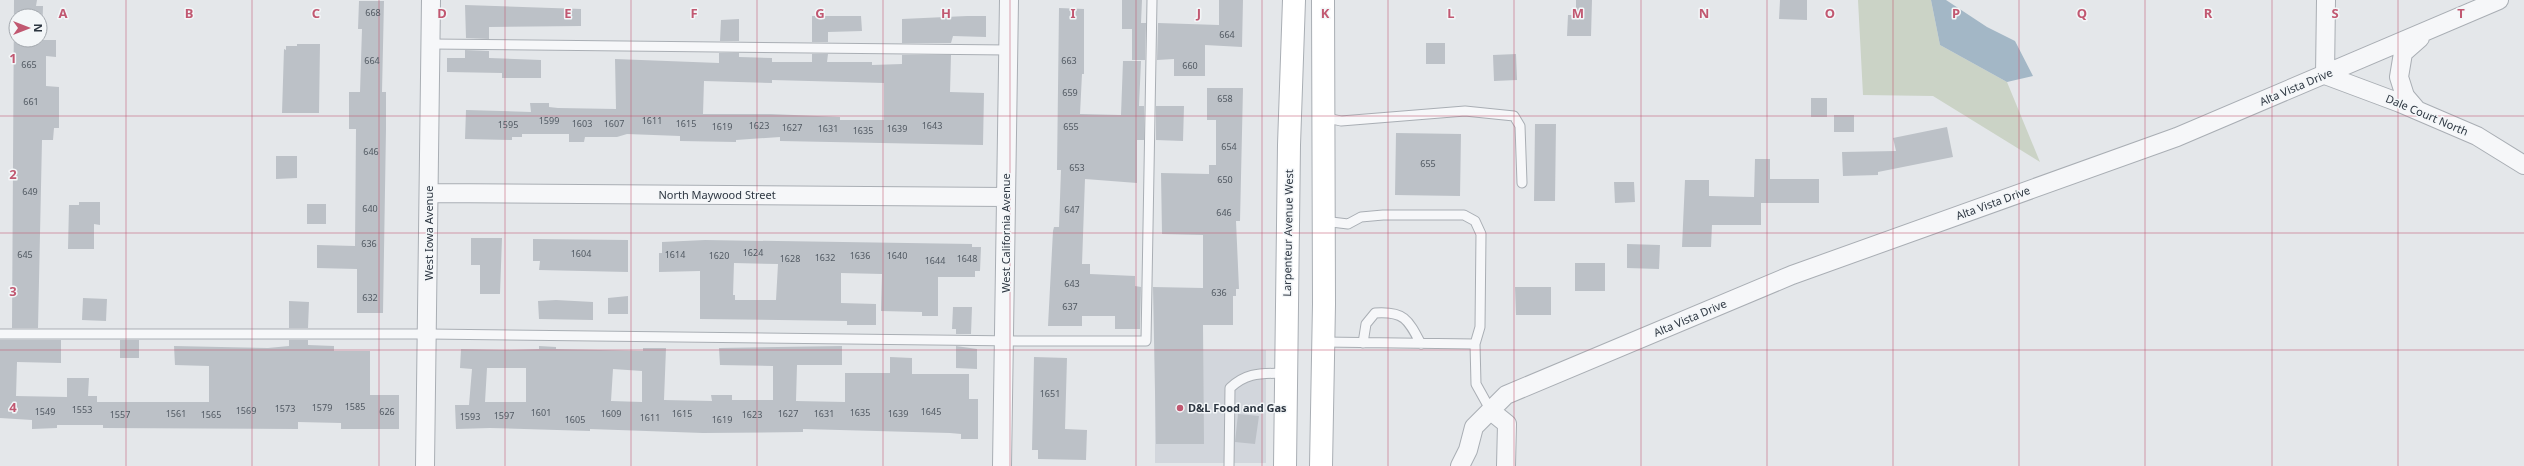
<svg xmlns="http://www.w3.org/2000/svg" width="2524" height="466" font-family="'Noto Sans',sans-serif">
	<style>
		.built { fill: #d2d6dc }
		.green { fill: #cbd3c6 }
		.water { fill: #a3b7c6 }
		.building { fill: #bcc1c7; fill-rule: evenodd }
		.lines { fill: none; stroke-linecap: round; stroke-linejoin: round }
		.lane-casing { stroke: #a9aeb4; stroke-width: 11 }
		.street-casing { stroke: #a9aeb4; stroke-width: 20 }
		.secondary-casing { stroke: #a9aeb4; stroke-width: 24 }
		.lane { stroke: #f6f7f9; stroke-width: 9 }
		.street { stroke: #f6f7f9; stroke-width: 18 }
		.secondary { stroke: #fff; stroke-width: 22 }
		.grid { fill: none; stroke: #c15871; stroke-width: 1; stroke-opacity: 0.55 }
		.poi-dot { fill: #c15871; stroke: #f3f6f8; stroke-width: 1.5 }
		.labels { text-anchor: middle; stroke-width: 3; stroke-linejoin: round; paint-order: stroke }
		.number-label { font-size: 9px; fill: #515962 }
		.street-label { font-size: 11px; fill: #2d3641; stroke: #f3f6f8 }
		.poi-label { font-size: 11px; font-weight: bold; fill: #2d3641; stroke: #f3f6f8; text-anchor: start }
		.grid-label { font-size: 13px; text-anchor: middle; font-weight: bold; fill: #c15871; stroke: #f3f6f8; stroke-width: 3; stroke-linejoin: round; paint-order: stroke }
	</style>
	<rect width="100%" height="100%" fill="#e4e7ea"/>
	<path class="built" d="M1155 349 1266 350V463H1155Z"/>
	<path class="green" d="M1858 0H1931L1940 45 2007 82 2040 162 1933 96 1863 95Z"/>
	<path class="water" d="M1931 0H1946L1987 27 2015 41 2033 76 2007 82 1940 45Z"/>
	<path class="building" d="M14 0H37L36 6H43L42 40H56V57L46 56V86L59 87V128H54L53 140H42L38 328H12ZM16 16H40V40H16Z
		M1122 0H1142L1141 23H1146L1145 60H1132V29H1122Z
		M1219 0H1243L1242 47 1205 45V76H1174V59L1157 60 1158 23 1219 25Z
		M1576 0H1592L1591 36H1567L1568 15H1576Z
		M1780 0H1807V20L1779 19Z
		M359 1H384L382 92H386V129L383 313H357V269L317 268V245L355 246 356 129H349V92H360L362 29H358Z
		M465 5 581 9V26L489 27V39L466 38Z
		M1059 8 1084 9V74H1082L1080 114 1121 115 1123 61H1141L1139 106H1144V140H1137V183L1085 179 1082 264H1090V274L1135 276V286L1141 287 1140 329H1115V316H1082V326H1048L1053 231 1054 227H1059L1061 170H1057Z
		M812 16H861L862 31 828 32V42H812Z
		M967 16H986V37L953 36 951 43H902V19Z
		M739 19V41H720L721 20Z
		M1426 43H1445V64H1426Z
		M297 44H320L319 113H282L284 49 286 50V46H297Z
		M465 50 489 51V58L541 60V78H502V73L447 72V58H465Z
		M719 53H739V57L772 58V62H812V54H828L827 62H872V65L902 64V55H951L950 92 984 93 983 145 780 141V137L736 140V142L680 141V136L627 134 617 137H585L584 142H569V134H522V137H512V140L465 139 466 110 531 112 530 103H549V107L558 108 616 109 615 59 719 63ZM772 80 884 83V120H840V117L771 114H703L704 81 772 83Z
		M1516 54 1517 80 1494 81 1493 55Z
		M1207 88H1243L1240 221H1236L1239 289H1236V296H1233V325H1203L1204 444H1156L1153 287 1203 288V235L1162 234 1161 173 1209 174V165H1216V120H1207Z
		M1811 98H1827V117H1811Z
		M1156 106H1184L1183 141 1156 140Z
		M1834 115H1854V132H1834Z
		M1535 124H1556L1555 201H1534Z
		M1947 127 1953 157 1878 172V175L1843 176 1842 152 1896 151 1893 138Z
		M1396 133 1461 134 1460 196 1395 195Z
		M276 156H297V178L276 179Z
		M1755 159H1770V179H1819V203H1761V225H1712L1711 247H1682L1685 180H1709V196L1754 197Z
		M1614 182H1634L1635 202 1615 203Z
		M79 202H100V225L94 224V249H68L69 205H79Z
		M307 204H326V224H307Z
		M471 238H502L500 294H480V265H471Z
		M533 239 628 240V272L539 270 540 261H533Z
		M705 240 972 244V247H981L980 271H975V277H938V316H922V312L881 311 882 274 841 273V303L876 304V325H847V321L700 319V271L659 272V253H662V242ZM734 263 778 264 776 300H735V295H733Z
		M1627 244 1660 245 1659 269 1627 268Z
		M1575 263H1605V291H1575Z
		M1515 287H1551V315H1516Z
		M628 296V314H608V298Z
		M83 298 107 299 106 321 82 320Z
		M556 300 593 302V320L539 319 538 301Z
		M289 301 309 302 308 328H289Z
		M953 307H972L971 334H956V329H952Z
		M0 340H61V363L17 362 16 396 67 397V378H89L88 396H97V402H209V366L175 365 174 346 268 348 289 346V340H308V345L334 346V351H370V395H399V429H341V423L298 422V429L103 428V425H57V428L32 429V420L0 418Z
		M120 340H139V358H120Z
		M539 346 556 347V349L643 351V348H666L664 400 712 401 711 395H732V400H773V366L720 365 719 348 842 346V365H797L796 401 845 402V373H890V357L912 358V374H969V399H978V439H961V434L950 433 803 429V432L703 433 590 429V431L490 428 456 429 455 405H469L472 369 460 368 461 349 505 350 539 349ZM487 368H526V402H485ZM613 369 642 371V402L611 401Z
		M956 346 977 349V369L956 368Z
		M1034 357 1067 358 1065 429 1087 430 1086 460 1038 459V450H1032Z
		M1238 414 1259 416 1255 444 1235 442Z"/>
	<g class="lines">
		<defs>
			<path id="lane" d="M431 44 1008 50
				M1323 117 1341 121 1465 111 1514 116 1520 126 1522 183
				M1323 221 1348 224 1361 217 1383 215H1464L1475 221 1481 234 1480 327 1475 344
				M0 334H428L1024 341H1146L1152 0
				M1323 342 1475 344 1476 384 1491 411
				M1363 343 1366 324 1375 313C1404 311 1408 319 1421 344
				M1229 466 1230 388C1248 371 1263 374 1286 373"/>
			<path id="street" d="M2326 0 2325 75 2400 103 2477 136 2524 165
				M2417 110 2405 96 2399 77 2403 53 2420 38
				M429 193 1006 197
				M1491 411 1507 424 1506 466
				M425 466 431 0
				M1002 466 1009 0
				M1460 466 1468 450 1474 427 1506 395 1792 275 2177 137 2499 0"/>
			<path id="secondary" d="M1285 466 1289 145 1294 0
				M1321 466 1324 304 1323 0"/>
		</defs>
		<use href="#lane" class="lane-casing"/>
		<use href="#street" class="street-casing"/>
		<use href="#secondary" class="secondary-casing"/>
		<use href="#lane" class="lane"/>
		<use href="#street" class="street"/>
		<use href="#secondary" class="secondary"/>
	</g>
	<path class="grid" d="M126 0V466M252 0V466M379 0V466M505 0V466M631 0V466M757 0V466M883 0V466M1010 0V466M1136 0V466M1262 0V466M1388 0V466M1514 0V466M1641 0V466M1767 0V466M1893 0V466M2019 0V466M2145 0V466M2272 0V466M2398 0V466M0 116H2524M0 233H2524M0 350H2524"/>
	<circle class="poi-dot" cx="1180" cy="408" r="4"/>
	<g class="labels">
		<g class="number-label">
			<text x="373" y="16">668</text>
			<text x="1227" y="38">664</text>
			<text x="372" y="64">664</text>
			<text x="1069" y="64">663</text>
			<text x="29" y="68">665</text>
			<text x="1190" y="69">660</text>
			<text x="1070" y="96">659</text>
			<text x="1225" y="102">658</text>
			<text x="31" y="105">661</text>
			<text x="549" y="124">1599</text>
			<text x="652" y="124">1611</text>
			<text x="582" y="127">1603</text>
			<text x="614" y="127">1607</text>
			<text x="686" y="127">1615</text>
			<text x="508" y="128">1595</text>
			<text x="759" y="129">1623</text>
			<text x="932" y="129">1643</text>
			<text x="722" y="130">1619</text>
			<text x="1071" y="130">655</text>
			<text x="792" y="131">1627</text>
			<text x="828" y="132">1631</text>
			<text x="897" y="132">1639</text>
			<text x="863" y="134">1635</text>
			<text x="1229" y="150">654</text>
			<text x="371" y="155">646</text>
			<text x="1428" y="167">655</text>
			<text x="1077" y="171">653</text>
			<text x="1225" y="183">650</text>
			<text x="30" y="195">649</text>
			<text x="370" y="212">640</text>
			<text x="1072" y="213">647</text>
			<text x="1224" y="216">646</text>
			<text x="369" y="247">636</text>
			<text x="753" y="256">1624</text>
			<text x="581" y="257">1604</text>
			<text x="25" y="258">645</text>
			<text x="675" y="258">1614</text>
			<text x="719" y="259">1620</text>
			<text x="860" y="259">1636</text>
			<text x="897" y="259">1640</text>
			<text x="825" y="261">1632</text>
			<text x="790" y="262">1628</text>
			<text x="967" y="262">1648</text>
			<text x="935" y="264">1644</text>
			<text x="1072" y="287">643</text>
			<text x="1219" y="296">636</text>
			<text x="370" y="301">632</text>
			<text x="1070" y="310">637</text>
			<text x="1050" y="397">1651</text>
			<text x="355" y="410">1585</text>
			<text x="322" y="411">1579</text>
			<text x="285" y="412">1573</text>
			<text x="82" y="413">1553</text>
			<text x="246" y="414">1569</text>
			<text x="45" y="415">1549</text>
			<text x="387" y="415">626</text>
			<text x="931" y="415">1645</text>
			<text x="541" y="416">1601</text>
			<text x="860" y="416">1635</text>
			<text x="176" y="417">1561</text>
			<text x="611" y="417">1609</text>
			<text x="682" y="417">1615</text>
			<text x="788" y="417">1627</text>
			<text x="824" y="417">1631</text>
			<text x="898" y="417">1639</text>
			<text x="120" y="418">1557</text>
			<text x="211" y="418">1565</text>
			<text x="752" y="418">1623</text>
			<text x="504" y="419">1597</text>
			<text x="470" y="420">1593</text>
			<text x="650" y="421">1611</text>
			<text x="575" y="423">1605</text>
			<text x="722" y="423">1619</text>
		</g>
		<g class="street-label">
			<text transform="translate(2296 87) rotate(-23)" y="4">Alta Vista Drive</text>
			<text transform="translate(2427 115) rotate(23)" y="4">Dale Court North</text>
			<text x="717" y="199">North Maywood Street</text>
			<text transform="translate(1993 203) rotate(-20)" y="4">Alta Vista Drive</text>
			<text transform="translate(429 233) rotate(-90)" y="4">West Iowa Avenue</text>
			<text transform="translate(1006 233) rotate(-90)" y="4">West California Avenue</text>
			<text transform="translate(1288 233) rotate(-89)" y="4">Larpenteur Avenue West</text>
			<text transform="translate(1690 318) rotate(-23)" y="4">Alta Vista Drive</text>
		</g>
		<g class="poi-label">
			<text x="1188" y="412">D&amp;L Food and Gas</text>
		</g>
	</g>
	<g class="grid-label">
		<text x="63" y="18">A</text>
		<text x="189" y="18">B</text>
		<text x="316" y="18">C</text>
		<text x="442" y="18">D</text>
		<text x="568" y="18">E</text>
		<text x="694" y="18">F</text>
		<text x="820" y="18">G</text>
		<text x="946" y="18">H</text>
		<text x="1073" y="18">I</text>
		<text x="1199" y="18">J</text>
		<text x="1325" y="18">K</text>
		<text x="1451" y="18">L</text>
		<text x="1578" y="18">M</text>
		<text x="1704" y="18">N</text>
		<text x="1830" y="18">O</text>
		<text x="1956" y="18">P</text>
		<text x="2082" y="18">Q</text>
		<text x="2208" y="18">R</text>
		<text x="2335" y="18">S</text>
		<text x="2461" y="18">T</text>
		<text x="13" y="63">1</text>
		<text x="13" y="179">2</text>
		<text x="13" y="296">3</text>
		<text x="13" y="412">4</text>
	</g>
	<g transform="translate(28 28) rotate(90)"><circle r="19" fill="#f3f6f8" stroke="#a4a9af"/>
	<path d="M0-3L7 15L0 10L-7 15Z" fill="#c15871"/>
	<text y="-6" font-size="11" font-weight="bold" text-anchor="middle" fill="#2d3641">N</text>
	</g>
</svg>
